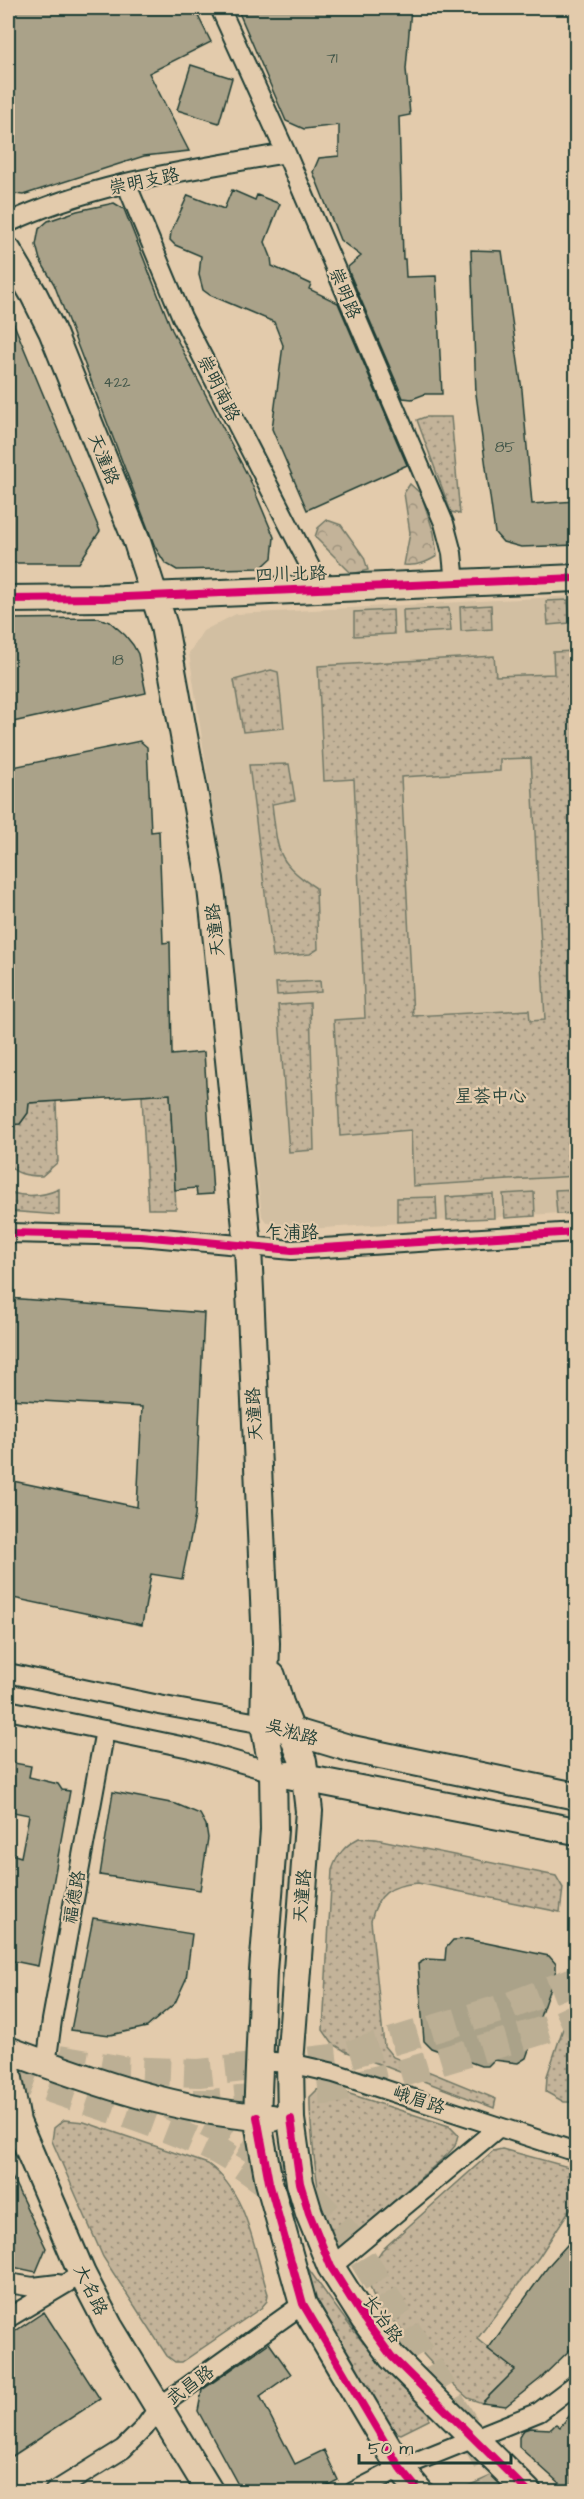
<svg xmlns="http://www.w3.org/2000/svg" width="584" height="2499" font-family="'Architects Daughter','LXGW WenKai TC',sans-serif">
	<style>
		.built { fill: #d2bfa2 }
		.grass { fill: url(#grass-dots); stroke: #717866; stroke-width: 1.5; fill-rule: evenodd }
		.forest { fill: url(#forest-crowns); stroke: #717866; stroke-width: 1.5 }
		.building { fill: #aaa289; stroke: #1f3d34; stroke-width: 1.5 }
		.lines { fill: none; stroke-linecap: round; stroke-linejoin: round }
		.primary-tunnel { stroke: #bcaf94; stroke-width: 28; stroke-dasharray: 28 14; stroke-linecap: butt }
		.street-casing { stroke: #1f3d34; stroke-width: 22 }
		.secondary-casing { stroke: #1f3d34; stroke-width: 30 }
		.street { stroke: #e3cbac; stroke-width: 18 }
		.secondary { stroke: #e3cbac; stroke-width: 26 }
		.cycleway-casing { stroke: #e3cbac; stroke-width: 11 }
		.cycleway { stroke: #d6006c; stroke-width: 8 }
		.labels { text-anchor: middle; stroke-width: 4.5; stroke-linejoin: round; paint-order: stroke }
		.number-label { font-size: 15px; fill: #425649 }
		.street-label { font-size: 18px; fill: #1f3d34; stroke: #e3cbac }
		.park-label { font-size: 18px; fill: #274339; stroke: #e3cbac }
	</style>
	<defs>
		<pattern id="grass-dots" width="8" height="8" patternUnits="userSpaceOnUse" patternTransform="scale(1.5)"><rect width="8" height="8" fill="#c3b399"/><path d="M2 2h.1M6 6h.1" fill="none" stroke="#9e937e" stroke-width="1.8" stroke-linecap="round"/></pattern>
		<pattern id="forest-crowns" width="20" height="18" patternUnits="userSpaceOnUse" patternTransform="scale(1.5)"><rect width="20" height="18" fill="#c3b399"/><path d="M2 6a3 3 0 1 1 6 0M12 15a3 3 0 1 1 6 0" fill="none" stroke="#9e937e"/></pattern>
	</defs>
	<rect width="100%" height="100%" fill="#e3cbac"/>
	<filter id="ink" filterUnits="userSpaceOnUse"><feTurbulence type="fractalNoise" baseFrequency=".0167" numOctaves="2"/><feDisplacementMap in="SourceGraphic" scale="12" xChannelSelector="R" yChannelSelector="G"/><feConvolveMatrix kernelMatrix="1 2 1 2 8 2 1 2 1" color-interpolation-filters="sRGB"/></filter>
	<g filter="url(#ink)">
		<path class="built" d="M576 596V1212L292 1230 266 1222 262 1216 225 890 189 653 203 631 236 614Z"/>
		<path class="grass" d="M425 417H451L460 514 451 512 417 420Z
			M568 600 570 623 548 625 546 601Z
			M491 605 492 629 461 631 460 607Z
			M449 608 451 631 404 634 403 610Z
			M393 610 394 634 354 636V612Z
			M576 651V1176L413 1186 411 1130 340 1136 334 1020 365 1018 354 779 324 781 318 666 494 656 496 676 554 674 553 652ZM531 758 545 1020 530 1021 529 1010 413 1016 401 777 500 771V759Z
			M271 670 278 672 284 728 243 732 234 680Z
			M289 764 295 800 272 804C278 850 275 862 316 888L318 949 310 954 273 957 249 765Z
			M320 981 321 992 277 995 276 983Z
			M310 1003 314 1150 289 1152 278 1005Z
			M170 1094 176 1209H148L142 1096Z
			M56 1101 58 1162 42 1176C0 1176 8 1159 8 1125L20 1124 28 1113 29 1103Z
			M59 1189V1215L8 1211V1192C25 1197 42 1197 59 1189Z
			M576 1189V1213L557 1214 555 1190Z
			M534 1192 535 1216 505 1218 503 1194Z
			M493 1194 494 1218 447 1220 446 1197Z
			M436 1197 437 1220 397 1222V1198Z
			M359 1838 376 1839 556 1876 563 1888 560 1912 418 1883C390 1885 377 1894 371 1921L384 2046 393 2057 496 2099 494 2108 345 2051 332 2043 323 2030 332 1870C337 1855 344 1846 359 1838Z
			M576 1990V2102H564L546 2092 547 2076Z
			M328 2087 449 2126 458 2135 455 2146 448 2154 356 2234C349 2237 341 2243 334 2239 319 2231 309 2118 310 2097L317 2090Z
			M64 2120 84 2122 208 2164C248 2193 254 2250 268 2294L267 2301 261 2308 182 2362H175L167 2356 103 2257 52 2141 54 2128Z
			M502 2149 576 2169V2200L539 2257 477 2339 519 2373 502 2390 498 2387 482 2403 468 2398 445 2378 375 2301 369 2283 374 2262 382 2250 493 2151Z
			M305 2264C343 2318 379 2368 429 2413V2420L401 2434 392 2431 322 2321 303 2277Z
			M491 2476 501 2478 514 2491 454 2492Z"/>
		<path class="forest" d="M410 484 421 494 434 533 437 556C426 563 417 566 404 565L410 533 404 493Z
			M327 520 341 525 364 557 368 570 352 574 315 537 318 528Z"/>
		<path class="building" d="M8 8H194L211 42 149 73 189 151 144 156 23 195 8 193Z
			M237 8H411L406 69 410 115 399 117 403 259H405L406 277 436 276 442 394H425L412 399 403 398 349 272 348 267 361 256 340 240 313 172 319 158 339 156V125L304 129 286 121Z
			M191 65 232 78 219 123 177 110Z
			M232 190 255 200 257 195 280 204 265 242 271 257 272 266 311 284 309 289 338 303 407 465 307 510 272 429 283 345 274 322 210 295 203 290 199 275 201 256 175 245 170 240 171 232 188 195 224 209Z
			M114 203 124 209 172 330 250 480 274 537 272 558 261 568 177 570 165 563 155 547 54 284 40 260 36 245 39 229 48 221 77 211Z
			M471 250 502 251 522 390 532 504 576 501V545L521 547 503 542 495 533 476 394Z
			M8 310 100 531 79 563H8Z
			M98 618 110 622 125 635 133 645 138 654 146 693 8 723V619Z
			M140 741 147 747 151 832 159 831 163 943 170 942 172 1055 204 1052 213 1194 197 1195 196 1188 175 1190 170 1094 29 1103 28 1113 20 1124 8 1125V768Z
			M8 1298 204 1313 195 1516 182 1579 151 1574 142 1625 8 1597V1480L137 1507 142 1407 8 1399Z
			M8 1762 31 1766 29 1777 58 1784 62 1790 70 1791 38 1966 8 1960V1853L21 1857 29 1815 8 1811Z
			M113 1792 176 1804 200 1814 206 1825 208 1838 200 1890 100 1875Z
			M93 1918 192 1934 186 1979 175 2003 147 2027 110 2035 71 2030Z
			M467 1939 549 1956 556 1964V1970L526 2058 518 2063 494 2060 488 2066H481L431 2048 424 2041 418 1964 426 1959 445 1960 446 1948 453 1940Z
			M8 2169 46 2248 36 2272 8 2266Z
			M576 2235V2344L540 2379 506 2406 482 2403 515 2370 488 2349 550 2264Z
			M44 2312 100 2399 8 2459V2336Z
			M269 2343 291 2374 260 2396 295 2464 324 2450 338 2480 315 2492H242L198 2411 202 2390Z
			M576 2408V2492H569L519 2447V2437L524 2430 530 2428 551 2429 556 2424 560 2427Z"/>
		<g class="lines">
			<path class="primary-tunnel" d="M59 2059 123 2070 199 2073 341 2057 509 2006 576 1980
				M8 2074C77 2100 151 2118 218 2151 242 2164 264 2182 286 2197
				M193 2103H212L333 2090 396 2075 554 2027 576 2017
				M168 2105C194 2117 221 2130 246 2145 287 2168 321 2205 352 2241L506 2492"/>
			<defs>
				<path id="street" d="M220 8 286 153 444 523 452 553 455 583
					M126 183 182 317 321 588
					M8 223C94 182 192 170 286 153
					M8 1233 141 1236 292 1250 576 1232
					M8 1673 159 1705 264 1724
					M8 1710 190 1748 273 1772
					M258 2061 290 2063 334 2073 576 2152
					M46 2065 52 2020 105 1730
					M331 2267 499 2127
					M8 2283 33 2287 58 2284
					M8 2318 82 2274
					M54 2492 123 2449 144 2428 159 2407 303 2304
					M353 2492 400 2468 539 2412 576 2384"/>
				<path id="secondary" d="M8 251 34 295 52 331 137 542 164 626 210 879 217 942 248 1247 266 1643 264 1724 273 1772 274 1830 263 1971 257 2117 269 2182 303 2304 400 2468 420 2492
					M8 599 102 598 576 578
					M272 1676 280 1703 303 1761 309 1811 290 2063 291 2119 300 2183 309 2213 331 2267 364 2319 392 2357 528 2492
					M282 1728 352 1749 576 1796
					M288 1775 576 1831
					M8 2050C93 2082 181 2113 272 2118
					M8 2073 17 2122 82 2274 109 2326 210 2492"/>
			</defs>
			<use href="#street" class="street-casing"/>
			<use href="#secondary" class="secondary-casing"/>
			<use href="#street" class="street"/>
			<use href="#secondary" class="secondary"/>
			<defs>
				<path id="cycleway" d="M8 599 102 598 576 578
					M8 1233 141 1236 292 1250 576 1232
					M257 2117 269 2182 303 2304 400 2468 420 2492
					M291 2119 300 2183 309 2213 331 2267 364 2319 392 2357 528 2492"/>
			</defs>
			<use href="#cycleway" class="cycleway-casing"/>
			<use href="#cycleway" class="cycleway"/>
		</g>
	</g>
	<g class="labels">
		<g class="number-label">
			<text x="332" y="63">71</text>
			<text x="117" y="387">422</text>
			<text x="505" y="452">85</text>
			<text x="118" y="665">18</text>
		</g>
		<g class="street-label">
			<text transform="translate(144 181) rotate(-12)" y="6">崇明支路</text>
			<text transform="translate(345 293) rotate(67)" y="6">崇明路</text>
			<text transform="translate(219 388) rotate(63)" y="6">崇明南路</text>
			<text transform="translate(104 459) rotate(68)" y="6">天潼路</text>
			<text transform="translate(291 574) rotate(-2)" y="6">四川北路</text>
			<text transform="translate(215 930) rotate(-96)" y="6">天潼路</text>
			<text x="292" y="1238">乍浦路</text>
			<text transform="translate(254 1414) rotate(-93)" y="6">天潼路</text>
			<text transform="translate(292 1732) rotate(16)" y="6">吴淞路</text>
			<text transform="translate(302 1896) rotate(-85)" y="6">天潼路</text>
			<text transform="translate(74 1897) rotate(-80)" y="6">福德路</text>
			<text transform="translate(419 2100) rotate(18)" y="6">峨眉路</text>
			<text transform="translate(91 2290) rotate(64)" y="6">大名路</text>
			<text transform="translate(383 2319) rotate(55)" y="6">长治路</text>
			<text transform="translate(190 2385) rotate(-36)" y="6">武昌路</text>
		</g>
		<g class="park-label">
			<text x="491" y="1102">星荟中心</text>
		</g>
	</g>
	<rect width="584" height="2499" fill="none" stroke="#e3cbac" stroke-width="30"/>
	<rect x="15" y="15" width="554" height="2469" fill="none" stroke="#1f3d34" stroke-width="2" filter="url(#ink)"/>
	<path d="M359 2454v9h152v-9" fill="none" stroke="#1f3d34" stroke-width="3"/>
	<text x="368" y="2454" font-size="18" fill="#1f3d34" stroke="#e3cbac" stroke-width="4.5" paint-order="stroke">50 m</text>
</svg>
